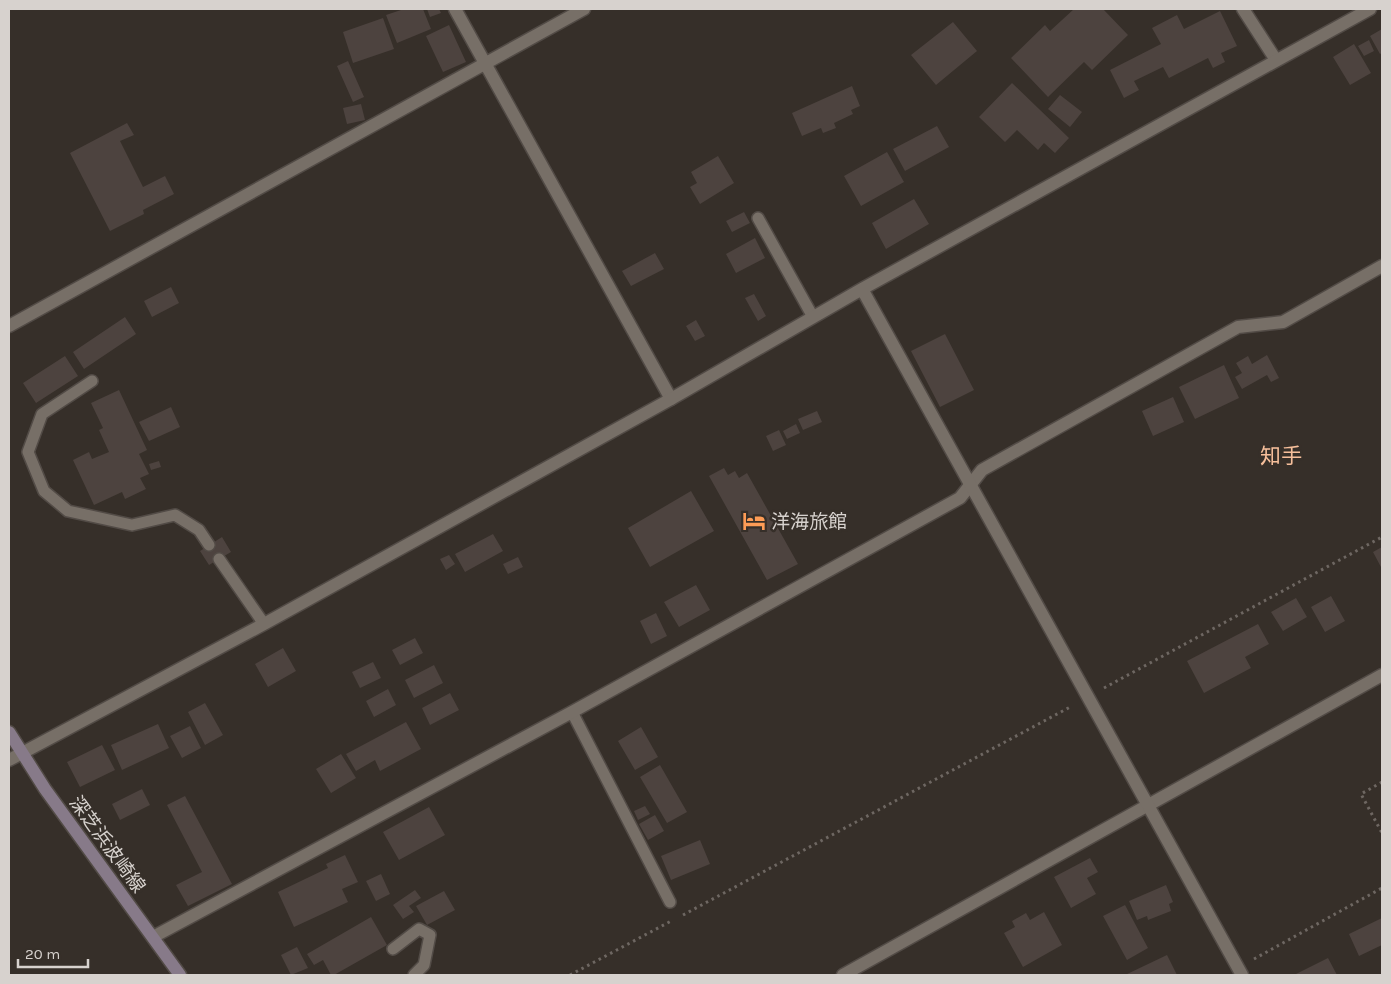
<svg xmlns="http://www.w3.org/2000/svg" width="1391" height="984" font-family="Karla,'Noto Sans JP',sans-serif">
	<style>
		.building { fill: #4d433f }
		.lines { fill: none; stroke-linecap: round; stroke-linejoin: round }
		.service-casing { stroke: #524b46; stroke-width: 14 }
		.minor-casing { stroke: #524b46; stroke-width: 15 }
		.tertiary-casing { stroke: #524b46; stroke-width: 15 }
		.secondary-casing { stroke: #524b46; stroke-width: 15 }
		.path { stroke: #6e6762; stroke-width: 3; stroke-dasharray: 2.5 4; stroke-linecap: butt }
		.service { stroke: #776f67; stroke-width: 11 }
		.minor { stroke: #776f67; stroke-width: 12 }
		.tertiary { stroke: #776f67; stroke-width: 12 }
		.secondary { stroke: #877a89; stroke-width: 12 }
		.labels { text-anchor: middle; stroke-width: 5; stroke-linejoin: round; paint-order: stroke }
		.poi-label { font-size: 19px; fill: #d7d2ce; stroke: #362f29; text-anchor: start }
		.street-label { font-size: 19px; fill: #d7d2ce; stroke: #362f29 }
		.quarter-label { font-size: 21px; fill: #f6bf9b; stroke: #362f29 }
	</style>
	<rect width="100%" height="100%" fill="#362f29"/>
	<path class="building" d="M404 9H423L431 29 397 43 386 15Z
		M427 9H439L441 13 430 17Z
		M1074 9H1103L1128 35 1092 70 1084 62 1048 97 1011 58 1045 25 1050 31Z
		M1220 11 1237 46 1221 53 1225 62 1213 68 1208 58 1169 78 1163 67 1134 81 1139 90 1124 98 1110 70 1161 44 1152 28 1177 15 1184 29Z
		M383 18 394 49 353 63 343 32Z
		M953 22 977 51 936 85 911 55Z
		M449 25 466 62 443 72 426 36Z
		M1382 29V53L1380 54 1370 36Z
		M1369 40 1374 51 1364 56 1358 46Z
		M1354 44 1371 73 1350 85 1333 57Z
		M348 61 364 97 353 102 337 66Z
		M1012 83 1069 138 1055 153 1044 143 1038 150 1017 130 1005 142 979 117Z
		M852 86 860 106 851 110 853 114 834 123 836 128 823 133 821 128 802 136 792 113Z
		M1060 95 1082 112 1070 127 1048 109Z
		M361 104 365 120 347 124 343 108Z
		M127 123 134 135 120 141 143 187 165 176 174 194 143 210 144 214 110 231 70 153Z
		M937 126 949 147 905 171 893 149Z
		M887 152 904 182 861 206 844 176Z
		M718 156 734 183 700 204 690 187 697 183 691 172Z
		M914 199 929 224 886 249 872 223Z
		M744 212 750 223 732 232 726 221Z
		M755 238 765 258 736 273 726 254Z
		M655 253 664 269 631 286 622 271Z
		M171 287 179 303 152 317 144 301Z
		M754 294 766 316 758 321 745 298Z
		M125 317 136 334 84 369 73 352Z
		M696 320 705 336 695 341 686 326Z
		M945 334 974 390 940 407 911 351Z
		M1267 355 1279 378 1271 382 1267 375 1242 389 1235 377 1242 373 1236 363 1248 356 1252 364Z
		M65 356 78 376 36 403 23 383Z
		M1224 365 1239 398 1195 419 1179 387Z
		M119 390 147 450 139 454 149 474 140 478 146 489 125 499 122 492 94 505 73 460 89 452 92 459 109 452 99 430 103 428 91 403Z
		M1173 397 1184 422 1153 436 1142 411Z
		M171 407 180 427 149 441 139 422Z
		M817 411 822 422 803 430 798 419Z
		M796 424 800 433 787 439 783 431Z
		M779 430 786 445 773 451 766 436Z
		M159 461 161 467 151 470 149 464Z
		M724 468 728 475 735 471 739 478 747 473 798 564 767 580 709 476Z
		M691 491 714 531 650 567 628 528Z
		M493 534 503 551 465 572 455 554Z
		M222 537 231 552 209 565 200 551Z
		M1382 547V569L1373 552Z
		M449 555 455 564 446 570 440 559Z
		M518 557 523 567 508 574 503 564Z
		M696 585 710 610 679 627 664 602Z
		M1331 596 1345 621 1325 632 1311 607Z
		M1296 598 1307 617 1283 631 1271 612Z
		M656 613 667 636 651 644 640 621Z
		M1258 624 1269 644 1245 657 1251 668 1204 693 1187 661Z
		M415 638 423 653 400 665 392 650Z
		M283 648 296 671 268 687 255 664Z
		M373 662 381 678 360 688 352 672Z
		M434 665 443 683 414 698 405 680Z
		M388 689 396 705 374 717 366 701Z
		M450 693 459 710 430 725 422 708Z
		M205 703 223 735 205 745 188 712Z
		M406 722 421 749 380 771 375 760 356 771 346 754Z
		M158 724 169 748 122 770 111 745Z
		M190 726 201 748 182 758 170 736Z
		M641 727 658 757 635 770 618 741Z
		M102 745 115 770 80 787 67 762Z
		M341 754 356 778 331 793 316 769Z
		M660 765 687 812 667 823 640 777Z
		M142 789 150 805 120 820 112 804Z
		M185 796 232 884 188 906 176 885 202 872 167 805Z
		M645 806 650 814 638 820 634 811Z
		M429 807 445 835 399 860 383 832Z
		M655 815 664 831 648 840 639 824Z
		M700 840 710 864 671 880 661 856Z
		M345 855 358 882 342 889 348 902 294 927 278 892 328 868 326 864Z
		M1090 858 1098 872 1087 878 1096 894 1071 908 1054 877Z
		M381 874 390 894 376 901 366 881Z
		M1166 885 1173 902 1169 904 1171 911 1148 920 1147 916 1137 920 1129 901Z
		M415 890 421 898 409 906 414 912 403 919 393 905Z
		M444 891 455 910 427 925 416 906Z
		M1125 905 1148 948 1127 960 1103 916Z
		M1044 912 1062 945 1023 967 1004 933 1015 927 1012 921 1026 913 1030 920Z
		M371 917 387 945 334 975H331L323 960 314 965 307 954Z
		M1382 918V945L1359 956 1349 934Z
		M297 947 308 968 291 975 281 955Z
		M1167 955 1177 975H1125Z
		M1328 958 1337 975H1294Z"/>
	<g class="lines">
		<defs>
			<path id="service" d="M758 218 813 317
				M92 381 42 414 28 452 44 491 68 511 132 525 175 515 199 530 209 545
				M219 559 264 624
				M572 712 670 902
				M393 949 419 929 430 935 424 965 414 975"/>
			<path id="minor" d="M455 9 671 399
				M1243 9 1276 60
				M9 326 584 9
				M153 937 572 712 960 498 982 470 1238 327 1283 322 1382 266
				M843 975 1382 675"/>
			<path id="tertiary" d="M862 289 1242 975
				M9 760 264 624 671 399 862 289 1370 9"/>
			<path id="secondary" d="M9 732 45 789 180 975"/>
		</defs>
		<use href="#service" class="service-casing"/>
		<use href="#minor" class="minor-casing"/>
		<use href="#tertiary" class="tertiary-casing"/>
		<use href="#secondary" class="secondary-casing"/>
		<path class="path" d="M1104 688 1382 537
			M1382 782 1361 794 1382 833
			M683 915 1072 706
			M1254 959 1382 888
			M570 975 673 920"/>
		<use href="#service" class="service"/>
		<use href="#minor" class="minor"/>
		<use href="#tertiary" class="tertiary"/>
		<use href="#secondary" class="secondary"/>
	</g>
	<defs>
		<symbol id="hotel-bare" viewBox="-9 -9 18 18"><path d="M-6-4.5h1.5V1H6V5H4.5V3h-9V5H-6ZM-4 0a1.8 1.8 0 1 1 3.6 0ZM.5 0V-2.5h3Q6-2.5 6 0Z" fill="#fd9c56" stroke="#362f29" stroke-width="2.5" paint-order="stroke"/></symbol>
	</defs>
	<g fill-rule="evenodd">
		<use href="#hotel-bare" x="738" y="505" width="32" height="32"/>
	</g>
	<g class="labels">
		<g class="poi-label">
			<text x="771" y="528">洋海旅館</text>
		</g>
		<g class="street-label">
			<text transform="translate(108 844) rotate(54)" y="7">深芝浜波崎線</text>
		</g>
		<g class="quarter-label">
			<text x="1281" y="463">知手</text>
		</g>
	</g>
	<rect width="1391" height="984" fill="none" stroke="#d7d2ce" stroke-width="20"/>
	<path d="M18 959v8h70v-8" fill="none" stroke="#d7d2ce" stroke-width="2.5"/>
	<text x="25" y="959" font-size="15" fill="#d7d2ce" stroke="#362f29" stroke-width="4" paint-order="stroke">20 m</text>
</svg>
